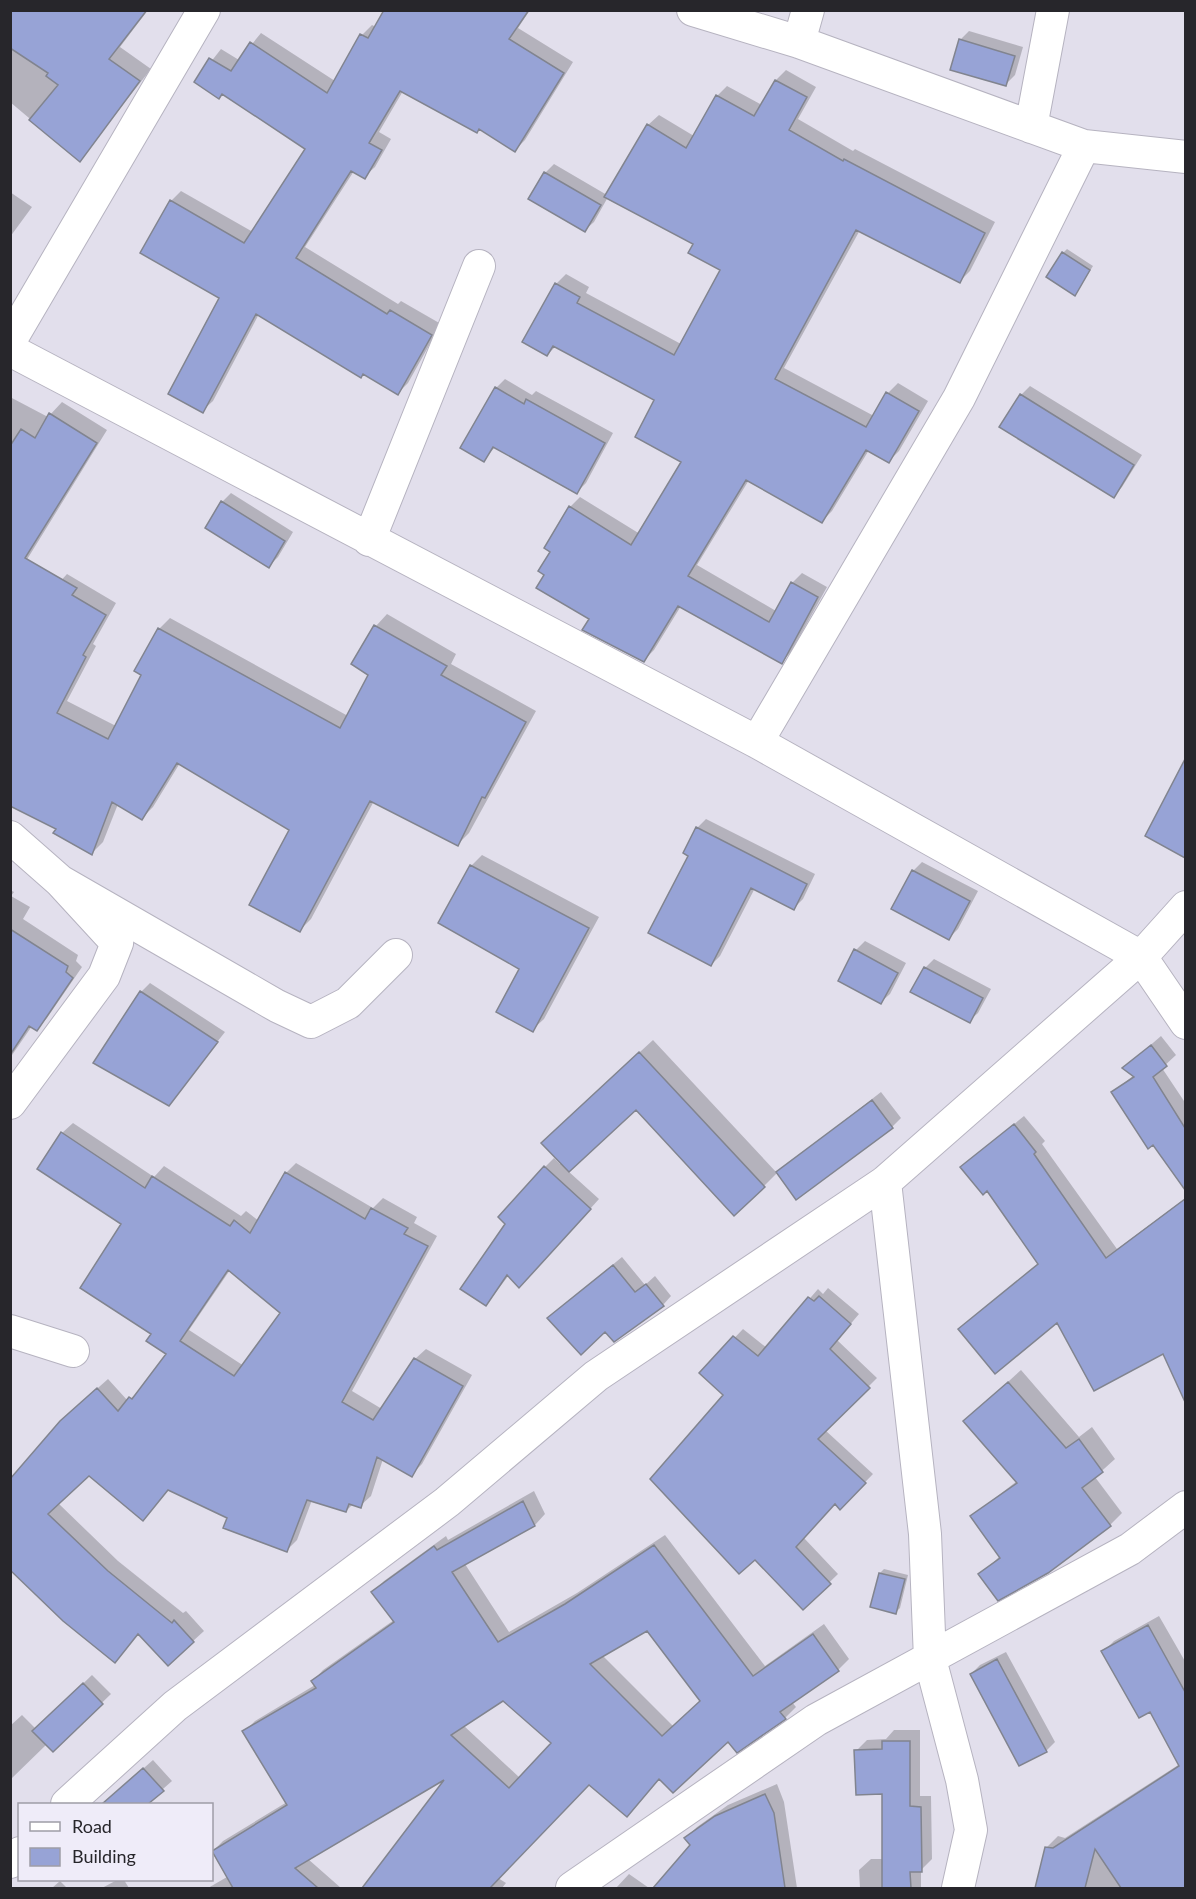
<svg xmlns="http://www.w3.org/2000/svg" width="1196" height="1899" font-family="Lato,sans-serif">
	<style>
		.shadow { fill: #0003; fill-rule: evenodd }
		.building { fill: #97a3d6; stroke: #81848f; stroke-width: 1.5; fill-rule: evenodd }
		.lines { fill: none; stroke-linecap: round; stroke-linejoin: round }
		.minor-casing { stroke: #b6b3c0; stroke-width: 34 }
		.minor { stroke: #fff; stroke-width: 32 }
	</style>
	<rect width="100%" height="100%" fill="#e2dfec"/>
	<path class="shadow" d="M10 10H148L120 47 151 69 79 160 10 102Z
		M386 10H530L518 28 573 62 525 140 515 150 480 128 403 91 379 132 391 139 375 167 364 177 354 171 305 247 398 304 401 301 441 324 408 383 398 393 259 314 213 401 202 411 221 298 171 201 181 191 253 232 307 148 223 93 196 81 221 49 239 60 261 33 335 81 362 35 372 25 376 27Z
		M969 31 1023 47 1015 75 1006 84 960 40Z
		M786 70 816 87 798 119 853 151 855 149 995 222 970 271 960 281 860 230 784 368 874 416 888 393 898 383 928 401 899 451 889 461 869 450 832 511 822 521 749 480 697 565 776 611 792 583 802 573 827 587 791 652 781 663 681 606 654 650 644 660 591 619 546 574 552 551 570 507 580 497 640 534 684 462 656 400 556 346 547 355 556 284 566 274 589 287 586 293 681 344 722 270 695 243 608 197 594 222 585 230 545 173 554 164 607 195 648 125 659 115 694 136 717 96 727 86 762 105 776 80Z
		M10 192 32 207 10 237Z
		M1067 249 1093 266 1078 290 1063 253Z
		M505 379 532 395 536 391 613 433 586 483 577 492 495 447 484 460 496 388Z
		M1030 386 1142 455 1122 487 1114 496 1021 395Z
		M10 397 48 417 62 402 107 430 10 587Z
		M231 493 293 532 278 557 269 566 222 502Z
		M67 574 116 603 93 644 96 646 67 701 116 726 143 674 159 629 170 618 348 716 370 674 353 664 376 626 387 614 456 654 451 664 536 711 469 833 458 844 374 801 311 919 300 930 291 830 180 763 153 807 142 818 118 804 103 842 92 853 58 828 12 805 10 807V673L56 586Z
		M1186 762V848L1180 853 1147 836Z
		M706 819 815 874 803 899 794 908 755 888 720 956 711 965 690 855 697 828Z
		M482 855 599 917 544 1019 532 1030 521 968 471 866Z
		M922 862 978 891 958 929 949 938 913 871Z
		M10 890 14 892 11 896 30 907 23 919 78 955 76 961 82 967 47 1018 37 1029 32 1026 10 1058Z
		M865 941 906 963 890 994 881 1002 856 950Z
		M934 959 991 989 978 1013 969 1021 925 968Z
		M150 983 225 1032 168 1104 141 992Z
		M1161 1036 1176 1055 1162 1068 1186 1104V1187L1113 1092 1134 1075 1124 1068Z
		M653 1040 777 1173 764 1186 636 1108 568 1171 599 1199 528 1278 509 1275 486 1305 545 1167 554 1158 560 1164 562 1163 556 1129Z
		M881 1092 901 1118 892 1127 778 1172Z
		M1024 1116 1045 1141 1042 1144 1117 1249 1186 1198V1359L1170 1366 1164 1352 1039 1263 988 1189 962 1167Z
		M73 1123 154 1177 164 1166 241 1216 246 1211 259 1221 286 1173 296 1163 373 1208 383 1198 417 1217 414 1223 437 1236 352 1391 382 1409 415 1359 426 1349 472 1375 422 1464 411 1475 383 1459 371 1496 360 1506 353 1504 346 1511 312 1500 297 1540 287 1550 229 1518 169 1489 143 1518 89 1474 58 1503 118 1561 183 1613 186 1611 204 1631 168 1664 139 1633 115 1661 10 1544V1475L14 1478 72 1411 108 1379 128 1401 142 1388 168 1354 154 1333 123 1224 62 1133ZM230 1270 282 1313 244 1366 189 1330Z
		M622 1257 645 1285 655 1276 671 1296 663 1305 606 1330 558 1310Z
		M828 1288 859 1314 837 1340 877 1378 825 1430 873 1474 840 1508 835 1503 804 1538 838 1574 803 1608 725 1395 701 1373 743 1329 767 1348 818 1289 823 1294Z
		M1021 1370 1079 1437 1092 1427 1115 1459 1095 1477 1122 1513 1110 1525 980 1575 1000 1556 972 1516 1017 1481 965 1421Z
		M534 1491 545 1514 535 1525 465 1564 509 1632 577 1593 665 1535 765 1666 824 1624 849 1659 838 1670 792 1702 796 1707 785 1718 729 1740 660 1778 627 1815 589 1783 498 1878 506 1883 502 1888H383L371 1879 449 1775 308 1859 341 1888H208L227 1877 212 1852 223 1841 287 1802 244 1732 255 1721 315 1685 313 1681 323 1670 394 1620 373 1592 384 1581 446 1536 448 1540ZM648 1629 701 1701 674 1727 602 1655ZM503 1699 553 1743 520 1778 463 1725Z
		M884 1569 908 1575 900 1608 896 1612 880 1573Z
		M1159 1616 1186 1663V1751L1175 1756 1150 1710 1103 1652 1114 1641Z
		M1006 1652 1055 1742 1046 1751 971 1674 980 1665Z
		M92 1675 111 1694 53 1750 47 1744 10 1780V1726L22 1715 36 1729Z
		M894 1730H920V1796H931L932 1859 921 1870V1888H860L859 1870 871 1859H883V1792L856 1751 867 1740 886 1739Z
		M153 1760 172 1781 146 1804H103Z
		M1186 1760V1888H1037L1047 1847 1058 1836 1065 1838Z
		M777 1784 784 1802 797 1888H655L692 1846 686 1838 697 1827 728 1805Z
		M629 1874 649 1888H616Z
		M117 1880H124L129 1888H102Z
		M60 1881 67 1888H52Z"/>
	<path class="building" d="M10 10H147L109 59 140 81 80 162 29 120 58 85 46 76 48 73 10 48Z
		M384 10H529L509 39 564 73 515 152 479 129 477 133 400 91 369 143 382 150 365 179 351 171 296 258 387 314 390 310 432 335 398 395 363 374 361 378 256 314 203 413 168 394 219 298 140 253 170 200 244 243 305 149 222 94 219 99 194 82 209 58 231 71 250 42 327 93 360 34 368 38Z
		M959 39 1015 56 1006 86 950 70Z
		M775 80 807 97 789 130 843 161 844 159 985 233 960 283 856 230 775 379 866 427 886 392 919 411 889 463 866 450 822 523 746 480 688 576 769 622 791 582 818 597 782 664 678 606 644 662 582 630 589 619 536 588 544 575 538 571 550 552 544 548 569 506 631 545 681 462 635 437 654 400 553 346 547 356 522 342 555 283 580 297 577 303 674 355 720 270 688 253 693 244 604 197 647 124 686 148 716 95 754 116Z
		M544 172 601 205 585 232 528 199Z
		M1062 252 1090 270 1075 296 1046 277Z
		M495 387 524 404 526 399 605 443 577 494 493 447 484 462 460 448Z
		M1020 394 1134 465 1114 498 999 427Z
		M49 413 97 443 25 558 77 588 72 595 106 615 83 655 86 657 57 713 108 739 141 675 134 671 158 628 340 728 368 675 351 664 374 625 447 666 441 675 526 722 485 798 482 797 458 846 370 801 300 932 249 905 289 830 177 763 142 820 112 802 92 855 53 833 56 829 10 806V446L21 429 35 438Z
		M221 501 285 541 269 568 205 528Z
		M1185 759V858L1145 836Z
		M696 827 807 884 794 910 751 888 711 966 648 933 688 856 683 853Z
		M470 865 589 928 533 1032 496 1012 519 969 438 923Z
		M912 870 970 901 949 940 891 909Z
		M10 929 68 966 66 972 73 978 37 1031 29 1026 10 1055Z
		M854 949 898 973 881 1004 838 981Z
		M924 967 983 998 970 1023 910 992Z
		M140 991 218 1042 169 1106 93 1063Z
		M1151 1045 1167 1066 1153 1077 1185 1128V1190L1153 1145 1148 1149 1111 1092 1134 1077 1122 1068Z
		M639 1052 765 1187 734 1216 636 1110 569 1172 541 1143Z
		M872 1100 893 1128 796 1200 776 1172Z
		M1014 1124 1036 1152 1034 1154 1106 1258 1185 1199V1402L1163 1354 1094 1391 1057 1323 995 1374 958 1329 1038 1264 987 1191 983 1195 960 1167Z
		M61 1132 145 1188 152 1176 230 1226 234 1220 250 1233 285 1172 365 1219 371 1208 408 1228 404 1234 428 1246 342 1402 373 1420 414 1358 463 1386 412 1477 377 1457 361 1508 349 1504 346 1512 307 1500 287 1552 223 1528 227 1518 168 1490 143 1521 89 1476 48 1514 108 1571 172 1623 174 1620 194 1642 168 1666 138 1634 115 1663 63 1621 10 1570V1479L60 1421 97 1388 118 1411 129 1397 132 1399 166 1354 146 1341 151 1334 80 1288 121 1224 37 1169ZM228 1270 280 1313 234 1376 180 1341Z
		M544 1166 591 1209 519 1288 507 1275 486 1306 460 1289 505 1224 498 1217Z
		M613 1265 635 1292 646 1284 664 1306 614 1342 605 1332 581 1355 547 1318Z
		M819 1296 851 1324 830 1349 870 1388 818 1439 866 1483 840 1510 835 1504 796 1547 831 1584 803 1610 755 1560 739 1574 650 1479 723 1395 699 1373 733 1336 758 1356 808 1297 814 1301Z
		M1008 1382 1066 1448 1079 1439 1103 1472 1082 1488 1111 1526 1048 1573 998 1601 978 1574 1000 1558 970 1516 1017 1483 963 1421Z
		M523 1501 535 1526 452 1572 498 1642 565 1604 654 1545 753 1676 813 1634 839 1671 780 1712 786 1719 737 1753 728 1742 673 1793 659 1779 627 1817 589 1785 490 1888H362L444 1780 295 1868 318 1888H233L212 1851 287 1805 242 1731 316 1688 311 1681 394 1622 371 1592 434 1546 437 1550ZM647 1631 700 1701 662 1736 590 1664ZM503 1701 551 1743 509 1788 451 1735Z
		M879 1573 905 1579 896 1614 870 1607Z
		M1148 1625 1185 1692V1888H1121L1095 1849 1085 1888H1035L1045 1847 1053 1848 1179 1766 1150 1712 1139 1718 1101 1651Z
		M997 1659 1047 1752 1019 1766 970 1674Z
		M83 1683 103 1704 53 1752 32 1731Z
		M882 1741H910V1806L921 1807 922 1872H910L911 1888H882V1794L856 1795 854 1750 882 1749Z
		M143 1768 164 1791 148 1804H102Z
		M765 1794 774 1813 785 1888H653L690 1845 684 1838 715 1816Z"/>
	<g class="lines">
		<defs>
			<path id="minor" d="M693 10 799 42 1084 146 1186 157
				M799 42 808 10
				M1031 127 1053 10
				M10 341 204 10
				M10 350 757 742 1141 957 1186 1023
				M369 540 479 266
				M757 742 959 398 1084 146
				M10 837 60 881 117 943 104 976 10 1103
				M60 881 277 1006 311 1022 348 1003 396 955
				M885 1182 925 1534 930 1659 962 1780 971 1830 958 1888
				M10 1331 73 1351
				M67 1804 175 1706 447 1502 596 1376 885 1182 1141 957 1186 907
				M10 1862 20 1853
				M572 1888 816 1720 1130 1549 1186 1507"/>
		</defs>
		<use href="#minor" class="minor-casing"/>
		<use href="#minor" class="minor"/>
	</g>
	<rect width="1196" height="1899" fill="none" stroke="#27262b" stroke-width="24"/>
	<rect x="18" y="1803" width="195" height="78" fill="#efecf9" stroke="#9f9da7" stroke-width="1.5"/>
	<rect x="30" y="1822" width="30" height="9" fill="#ffffff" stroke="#9f9da7" stroke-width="1.5"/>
	<text x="72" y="1833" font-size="18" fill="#27262b">Road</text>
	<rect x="30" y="1848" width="30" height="18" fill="#97a3d6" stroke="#9f9da7" stroke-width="1.5"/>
	<text x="72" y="1863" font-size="18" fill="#27262b">Building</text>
</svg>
